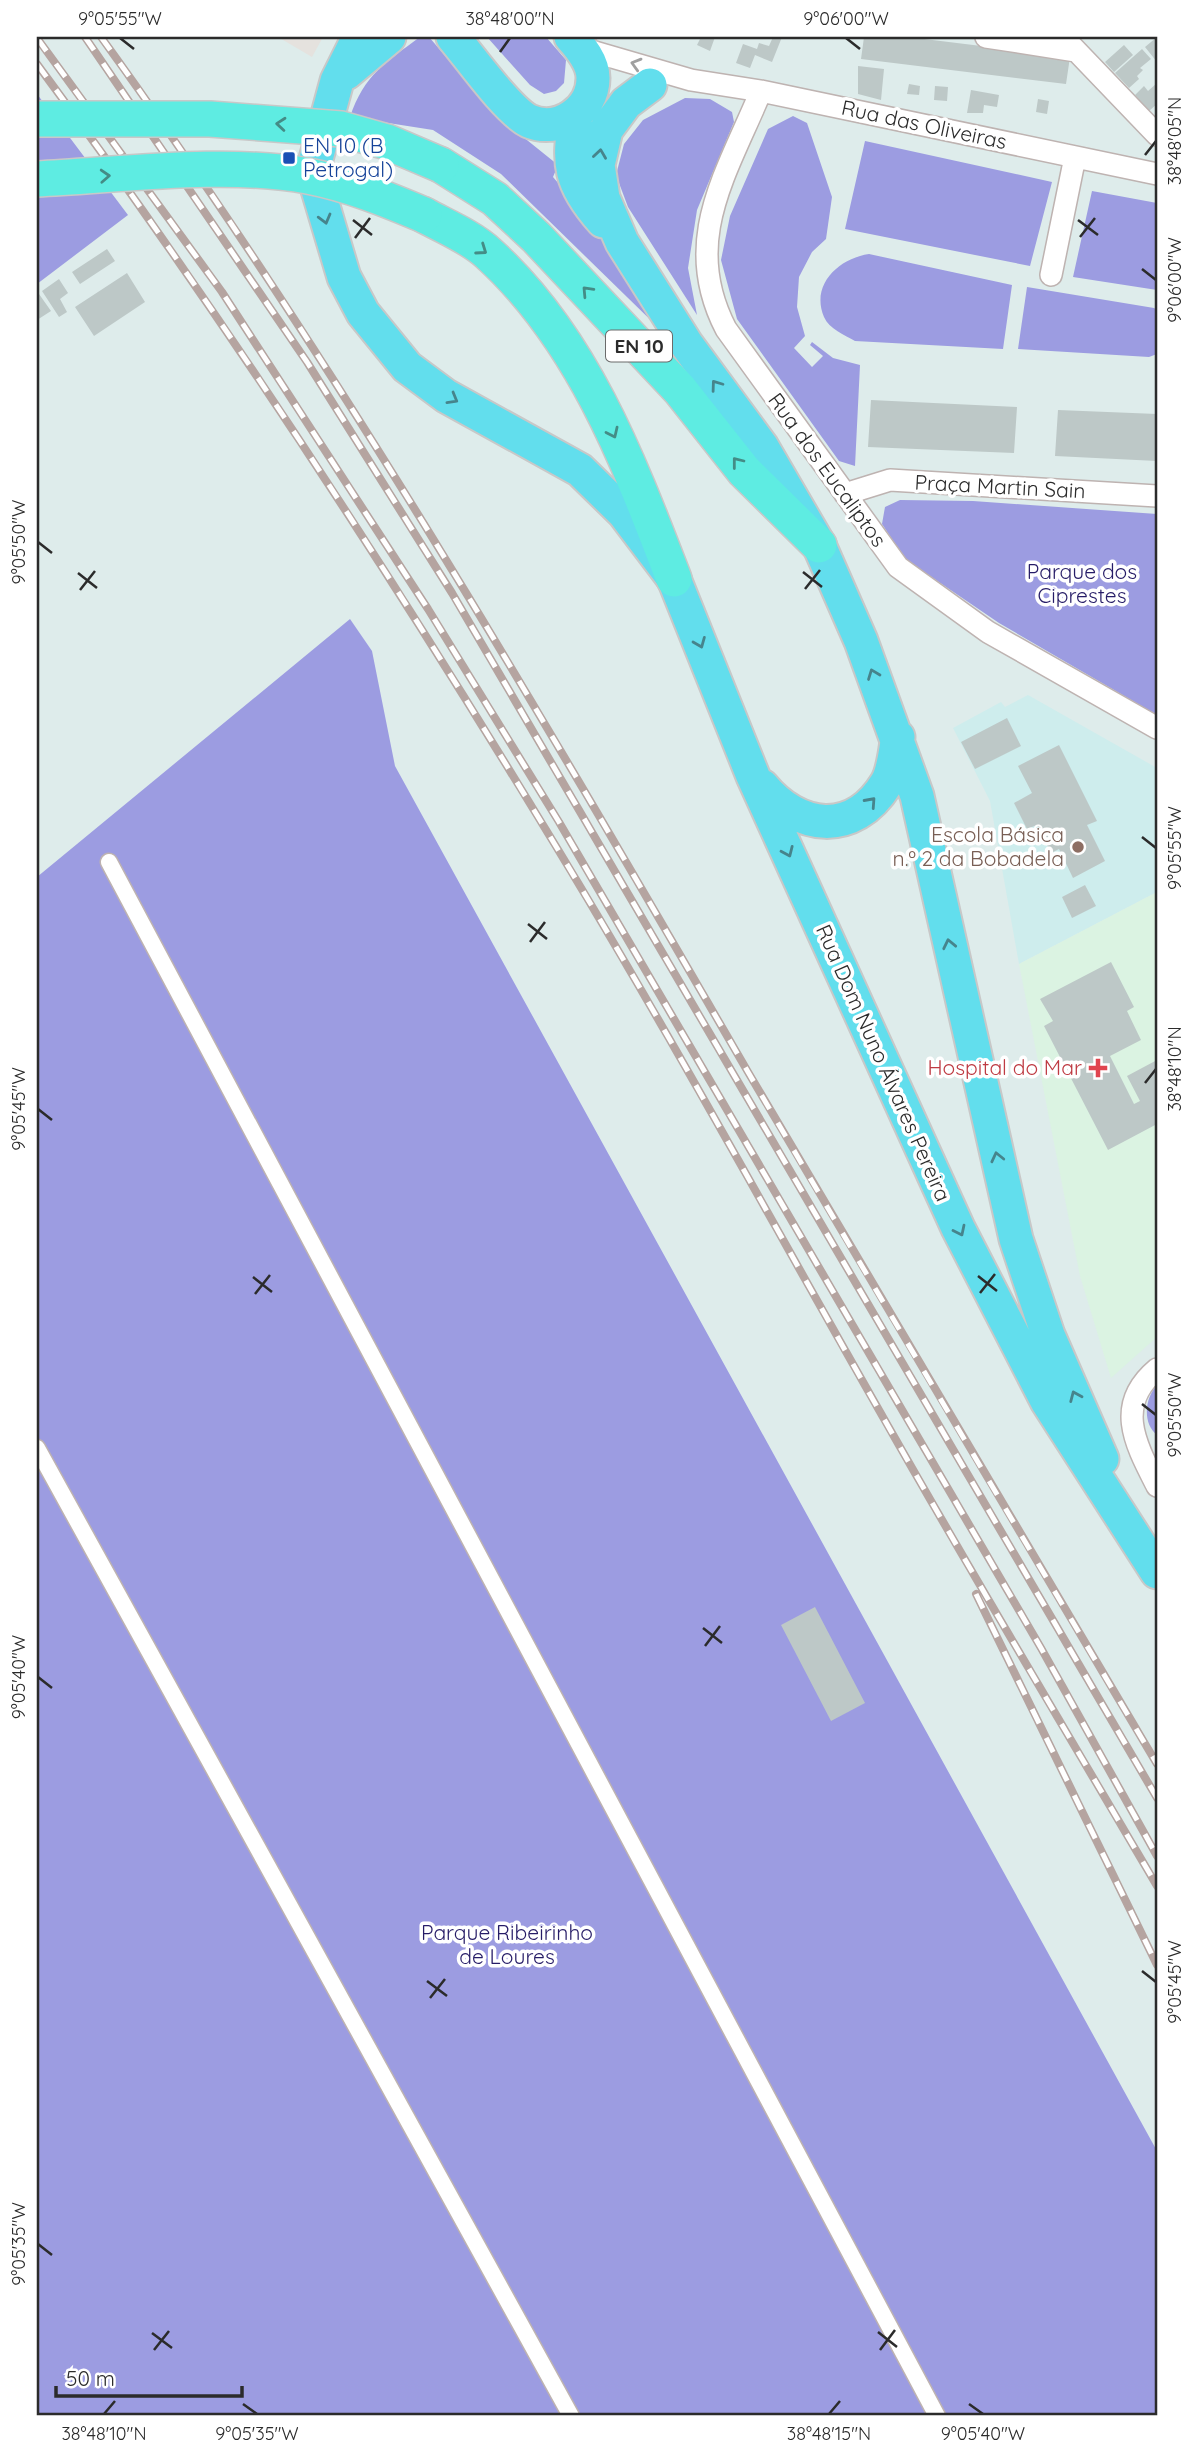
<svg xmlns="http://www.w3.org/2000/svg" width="1194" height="2453" font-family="Quicksand,sans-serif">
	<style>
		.industrial { fill: #e5e2de }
		.education { fill: #ceeded }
		.medical { fill: #dbf3e2 }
		.green { fill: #9c9ce1 }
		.building { fill: #bdc8c7 }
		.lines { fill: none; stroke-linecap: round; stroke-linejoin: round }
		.pedestrian-casing { stroke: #beb3b1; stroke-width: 19 }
		.minor-casing { stroke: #beb3b1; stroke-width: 24 }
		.primary-casing { stroke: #c8c8c8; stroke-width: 37 }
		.trunk-casing { stroke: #c8c8c8; stroke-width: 38 }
		.pedestrian { stroke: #fff; stroke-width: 16 }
		.minor { stroke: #fff; stroke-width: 21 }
		.primary { stroke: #62deed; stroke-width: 33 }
		.trunk { stroke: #5eece2; stroke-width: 35 }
		.rail-casing { stroke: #b5a4a0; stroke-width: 8 }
		.rail { stroke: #fff; stroke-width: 5; stroke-dasharray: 16; stroke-linecap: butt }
		.trunk-bridge-casing { stroke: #c8c8c8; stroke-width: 38; stroke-linecap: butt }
		.trunk-bridge { stroke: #5eece2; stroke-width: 35 }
		.oneway { stroke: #a0a0a0 }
		.oneway2 { stroke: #448c86 }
		.oneway3 { stroke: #46848c }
		.ticks { fill: none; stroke: #2b2b2b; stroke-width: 2.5 }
		.transit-dot { fill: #1a4fb4; stroke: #fff; stroke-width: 2.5 }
		.education-dot { fill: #8d6e63; stroke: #fff; stroke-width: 2.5 }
		.health-dot { fill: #e0444e; stroke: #fff; stroke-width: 2.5 }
		.labels { text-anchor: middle; stroke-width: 7; stroke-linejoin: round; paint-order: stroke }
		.shield { fill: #fff; stroke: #6b6b6b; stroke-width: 2 }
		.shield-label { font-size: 19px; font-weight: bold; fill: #2b2b2b }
		.street-label { font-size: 21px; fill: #2b2b2b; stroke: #fff }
		.transit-label { font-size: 21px; fill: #164399; stroke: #fff; text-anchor: start }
		.park-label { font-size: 21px; fill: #261c67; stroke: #fff }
		.education-label { font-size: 21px; fill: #785e54; stroke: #fff; text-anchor: end }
		.health-label { font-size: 21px; fill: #be3a42; stroke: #fff; text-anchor: end }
		.neatline { fill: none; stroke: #2b2b2b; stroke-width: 2.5 }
		.ticks-label { font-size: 18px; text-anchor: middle; fill: #2b2b2b }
	</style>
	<rect width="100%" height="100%" fill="#deeceb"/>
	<path class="industrial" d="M278 37H323L312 57Z"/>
	<path class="education" d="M1028 695 1157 768V892L1019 964 990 801 953 728 1001 702 1005 707Z"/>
	<path class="medical" d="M1157 892V1337L1111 1378 1080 1276 1019 964Z"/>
	<path class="green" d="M420 37H429L497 116 558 165 553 177 603 236 669 338 501 174 433 130 350 117C364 75 386 62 420 37Z
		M487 37H546L566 60 564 83 556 91 544 94 530 85Z
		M37 94 128 215 37 284Z
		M685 98 710 99 732 112 734 122 697 210 688 268 697 315 628 207 616 175 624 144 643 120Z
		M793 116 807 123 832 197 826 239 812 252 799 277 797 307 805 336 794 348 812 367 823 356 810 345 812 342 833 358 860 365 855 466 839 461 737 319 721 260 730 216 768 129Z
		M865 141 1052 182 1030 266 845 229Z
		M1092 191 1157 203V290L1073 277Z
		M869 254 1012 285 1003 349 855 341C845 335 829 329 824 317 810 284 840 258 869 254Z
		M1027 287 1154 308 1157 310V354L1149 357 1018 349Z
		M900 500 973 501 1157 514V715L999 623 905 559 882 524 885 507Z
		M350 619 372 651 395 766 1157 2151V2416H37V877Z
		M1157 1385V1435C1142 1423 1145 1398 1157 1385Z"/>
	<path class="building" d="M701 37H715L710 51 697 45Z
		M773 37H782L772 62 755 55 750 68 736 63 743 44 757 49 759 43 769 46Z
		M864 37H908L1070 57 1066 84 861 59Z
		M1157 37V62L1145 47Z
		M1124 45 1133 55 1114 72 1105 62Z
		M1142 49 1151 59 1140 68 1143 70 1137 76 1139 79 1129 88 1115 73Z
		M858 66 884 69 881 100 858 94Z
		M1157 83V104L1149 111 1135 95 1144 86 1148 91Z
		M909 84 920 86 919 95 907 94Z
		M935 86 948 87 947 101 934 100Z
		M971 90 999 95 997 107 984 105 983 113H967Z
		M1038 99 1049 101 1047 114 1036 112Z
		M107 249 115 261 80 284 72 272Z
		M127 273 145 302 94 336 75 307Z
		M59 279 68 293 60 299 67 312 59 317 42 291Z
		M39 294 51 311 37 320V295Z
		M871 400 1017 407 1014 453 868 447Z
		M1058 410 1157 414V461L1055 456Z
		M1007 718 1021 746 975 769 961 742Z
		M1059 745 1097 821 1087 825 1105 861 1073 878 1059 849 1051 853 1037 825 1027 829 1014 803 1032 793 1018 766Z
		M1085 885 1096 906 1072 918 1062 897Z
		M1111 962 1134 1007 1127 1011 1141 1040 1110 1056 1134 1104 1140 1101 1127 1076 1157 1060V1124L1108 1150 1044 1026 1053 1021 1040 999Z
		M815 1607 865 1703 831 1721 781 1625Z"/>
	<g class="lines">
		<defs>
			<path id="pedestrian" d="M109 862 937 2416
				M37 1448 571 2416"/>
			<path id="minor" d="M986 37 1076 51
				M1063 37 1157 135
				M581 48 691 80 761 91 1157 174
				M761 91C727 173 680 241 726 329L898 567 988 632 1157 728
				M1051 275 1075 157
				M845 494 890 480 1157 496
				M1157 1369C1114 1405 1135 1443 1157 1486"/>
			<path id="primary" d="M359 37 337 81 316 159V183L344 277 363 313 407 367 446 396 580 470 624 513 674 579 753 776 958 1228 1047 1401 1157 1572
				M453 37C470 57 507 110 529 121 559 134 593 110 593 78 593 62 581 48 571 37
				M346 73 389 37
				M650 85 626 103 606 130 598 165 603 198 622 242 687 345 762 447 819 545 861 641 917 796 1016 1239 1048 1335 1102 1459
				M576 116C567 164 570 184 603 221
				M762 786C798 830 853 837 886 784 894 772 895 751 898 737"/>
			<path id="trunk" d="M441 165 495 199 536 237 680 390 744 471 819 545
				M424 215C444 226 471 237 488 253 583 339 629 462 674 579"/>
		</defs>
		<use href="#pedestrian" class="pedestrian-casing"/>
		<use href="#minor" class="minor-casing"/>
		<use href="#primary" class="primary-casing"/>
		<use href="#trunk" class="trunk-casing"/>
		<use href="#pedestrian" class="pedestrian"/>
		<use href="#minor" class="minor"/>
		<use href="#primary" class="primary"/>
		<use href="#trunk" class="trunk"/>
		<defs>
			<path id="rail" d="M85 37 307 362 452 593 1157 1798
				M101 37C340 367 544 720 748 1072 883 1303 1020 1533 1157 1764
				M37 38 222 292 428 609 559 822 1041 1648 1157 1856
				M37 64C218 309 385 565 543 825 676 1042 796 1267 923 1487 1000 1621 1079 1753 1157 1886
				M976 1594 1157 1965"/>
		</defs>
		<use href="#rail" class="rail-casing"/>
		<use href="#rail" class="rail"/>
		<defs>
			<path id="trunk-bridge" d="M37 119H210L341 129 387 142 441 165
				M37 179C120 175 227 161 308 176 349 184 386 199 424 215"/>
		</defs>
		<use href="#trunk-bridge" class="trunk-bridge-casing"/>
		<use href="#trunk-bridge" class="trunk-bridge"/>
	</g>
	<defs><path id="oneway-chevron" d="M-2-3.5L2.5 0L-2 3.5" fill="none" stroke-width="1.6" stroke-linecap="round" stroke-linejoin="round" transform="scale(1.75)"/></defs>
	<use class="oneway" href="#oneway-chevron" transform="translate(636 64) rotate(-164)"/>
	<g class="oneway2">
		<use href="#oneway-chevron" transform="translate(281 124) rotate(-175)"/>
		<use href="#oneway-chevron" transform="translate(105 176) rotate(-3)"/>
		<use href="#oneway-chevron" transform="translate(482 250) rotate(35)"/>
		<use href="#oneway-chevron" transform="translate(587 291) rotate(-133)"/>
		<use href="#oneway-chevron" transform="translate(613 433) rotate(65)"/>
		<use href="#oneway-chevron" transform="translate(737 462) rotate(-128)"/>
	</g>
	<g class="oneway3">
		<use href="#oneway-chevron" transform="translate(600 154) rotate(-82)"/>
		<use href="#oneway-chevron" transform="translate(325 219) rotate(75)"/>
		<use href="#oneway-chevron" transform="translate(716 385) rotate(-126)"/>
		<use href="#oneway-chevron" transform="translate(453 399) rotate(30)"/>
		<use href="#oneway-chevron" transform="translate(700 643) rotate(68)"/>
		<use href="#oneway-chevron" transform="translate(873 674) rotate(-111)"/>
		<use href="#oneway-chevron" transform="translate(871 802) rotate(-48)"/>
		<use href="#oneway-chevron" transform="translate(788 852) rotate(66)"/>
		<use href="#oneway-chevron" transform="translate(949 944) rotate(-102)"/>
		<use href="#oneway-chevron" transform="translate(997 1157) rotate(-103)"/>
		<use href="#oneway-chevron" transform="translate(960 1231) rotate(64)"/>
		<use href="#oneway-chevron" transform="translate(1075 1396) rotate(-113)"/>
	</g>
	<path class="ticks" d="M120 38 134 49M846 38 860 49M500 52 510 38M1145 155 1156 141M353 220 372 235M1078 220 1098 235M1080 237 1095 218M355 238 370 218M1142 269 1156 280M38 542 52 553M803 572 822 587M78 573 97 588M805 589 820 570M80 590 95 571M1142 837 1156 848M528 924 547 939M530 942 545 922M1145 1083 1156 1069M38 1109 52 1120M978 1276 997 1291M253 1277 272 1292M980 1293 995 1274M255 1294 270 1275M1142 1404 1156 1415M703 1628 722 1643M705 1646 720 1626M38 1677 52 1688M1142 1971 1156 1982M427 1981 447 1996M430 1998 445 1979M38 2244 52 2255M878 2332 897 2347M152 2333 172 2348M154 2350 169 2331M880 2350 895 2330M243 2404 257 2414M969 2404 983 2414M104 2414 115 2401M829 2414 840 2401"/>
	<rect class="transit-dot" x="282" y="151" width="14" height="14" rx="3.5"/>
	<circle class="education-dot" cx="1078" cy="847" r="7"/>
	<path class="health-dot" d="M1094.5 1057.5h7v7h7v7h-7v7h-7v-7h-7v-7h7z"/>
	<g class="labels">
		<rect class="shield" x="606" y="330.5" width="66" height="31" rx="5"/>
		<g class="shield-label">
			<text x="639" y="353">EN 10</text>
		</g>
		<g class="street-label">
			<text transform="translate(924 125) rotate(12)" y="7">Rua das Oliveiras</text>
			<text transform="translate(827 470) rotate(54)" y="7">Rua dos Eucaliptos</text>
			<text transform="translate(1000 487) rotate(3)" y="7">Praça Martin Sain</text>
			<text transform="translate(883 1063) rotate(66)" y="7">Rua Dom Nuno Álvares Pereira</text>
		</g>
		<g class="transit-label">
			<text x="303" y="153">EN 10 (B<tspan x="303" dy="24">Petrogal)</tspan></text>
		</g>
		<g class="park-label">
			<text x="1082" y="579">Parque dos<tspan x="1082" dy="24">Ciprestes</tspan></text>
			<text x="507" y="1940">Parque Ribeirinho<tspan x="507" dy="24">de Loures</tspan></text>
		</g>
		<g class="education-label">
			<text x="1064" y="842">Escola Básica<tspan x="1064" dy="24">n.º 2 da Bobadela</tspan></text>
		</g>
		<g class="health-label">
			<text x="1082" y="1075">Hospital do Mar</text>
		</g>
	</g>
	<rect width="1194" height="2453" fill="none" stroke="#ffffff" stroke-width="77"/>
	<path d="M56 2386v10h186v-10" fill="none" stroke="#2b2b2b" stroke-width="3.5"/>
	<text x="66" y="2386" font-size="21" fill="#2b2b2b" stroke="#ffffff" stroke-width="5" paint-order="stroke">50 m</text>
	<rect x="38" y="38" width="1118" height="2376" class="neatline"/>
	<g class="ticks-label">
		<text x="120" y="25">9°05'55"W</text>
		<text x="510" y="25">38°48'00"N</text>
		<text x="846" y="25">9°06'00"W</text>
		<text transform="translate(1175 141) rotate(-90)" y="6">38°48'05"N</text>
		<text transform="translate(1175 280) rotate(-90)" y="6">9°06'00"W</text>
		<text transform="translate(19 542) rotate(-90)" y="6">9°05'50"W</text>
		<text transform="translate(1175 848) rotate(-90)" y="6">9°05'55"W</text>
		<text transform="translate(1175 1069) rotate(-90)" y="6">38°48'10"N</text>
		<text transform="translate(19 1109) rotate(-90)" y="6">9°05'45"W</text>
		<text transform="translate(1175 1415) rotate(-90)" y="6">9°05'50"W</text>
		<text transform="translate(19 1677) rotate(-90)" y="6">9°05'40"W</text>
		<text transform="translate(1175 1982) rotate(-90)" y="6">9°05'45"W</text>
		<text transform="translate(19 2244) rotate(-90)" y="6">9°05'35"W</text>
		<text x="104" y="2440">38°48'10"N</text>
		<text x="257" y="2440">9°05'35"W</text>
		<text x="829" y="2440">38°48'15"N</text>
		<text x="983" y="2440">9°05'40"W</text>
	</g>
</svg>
